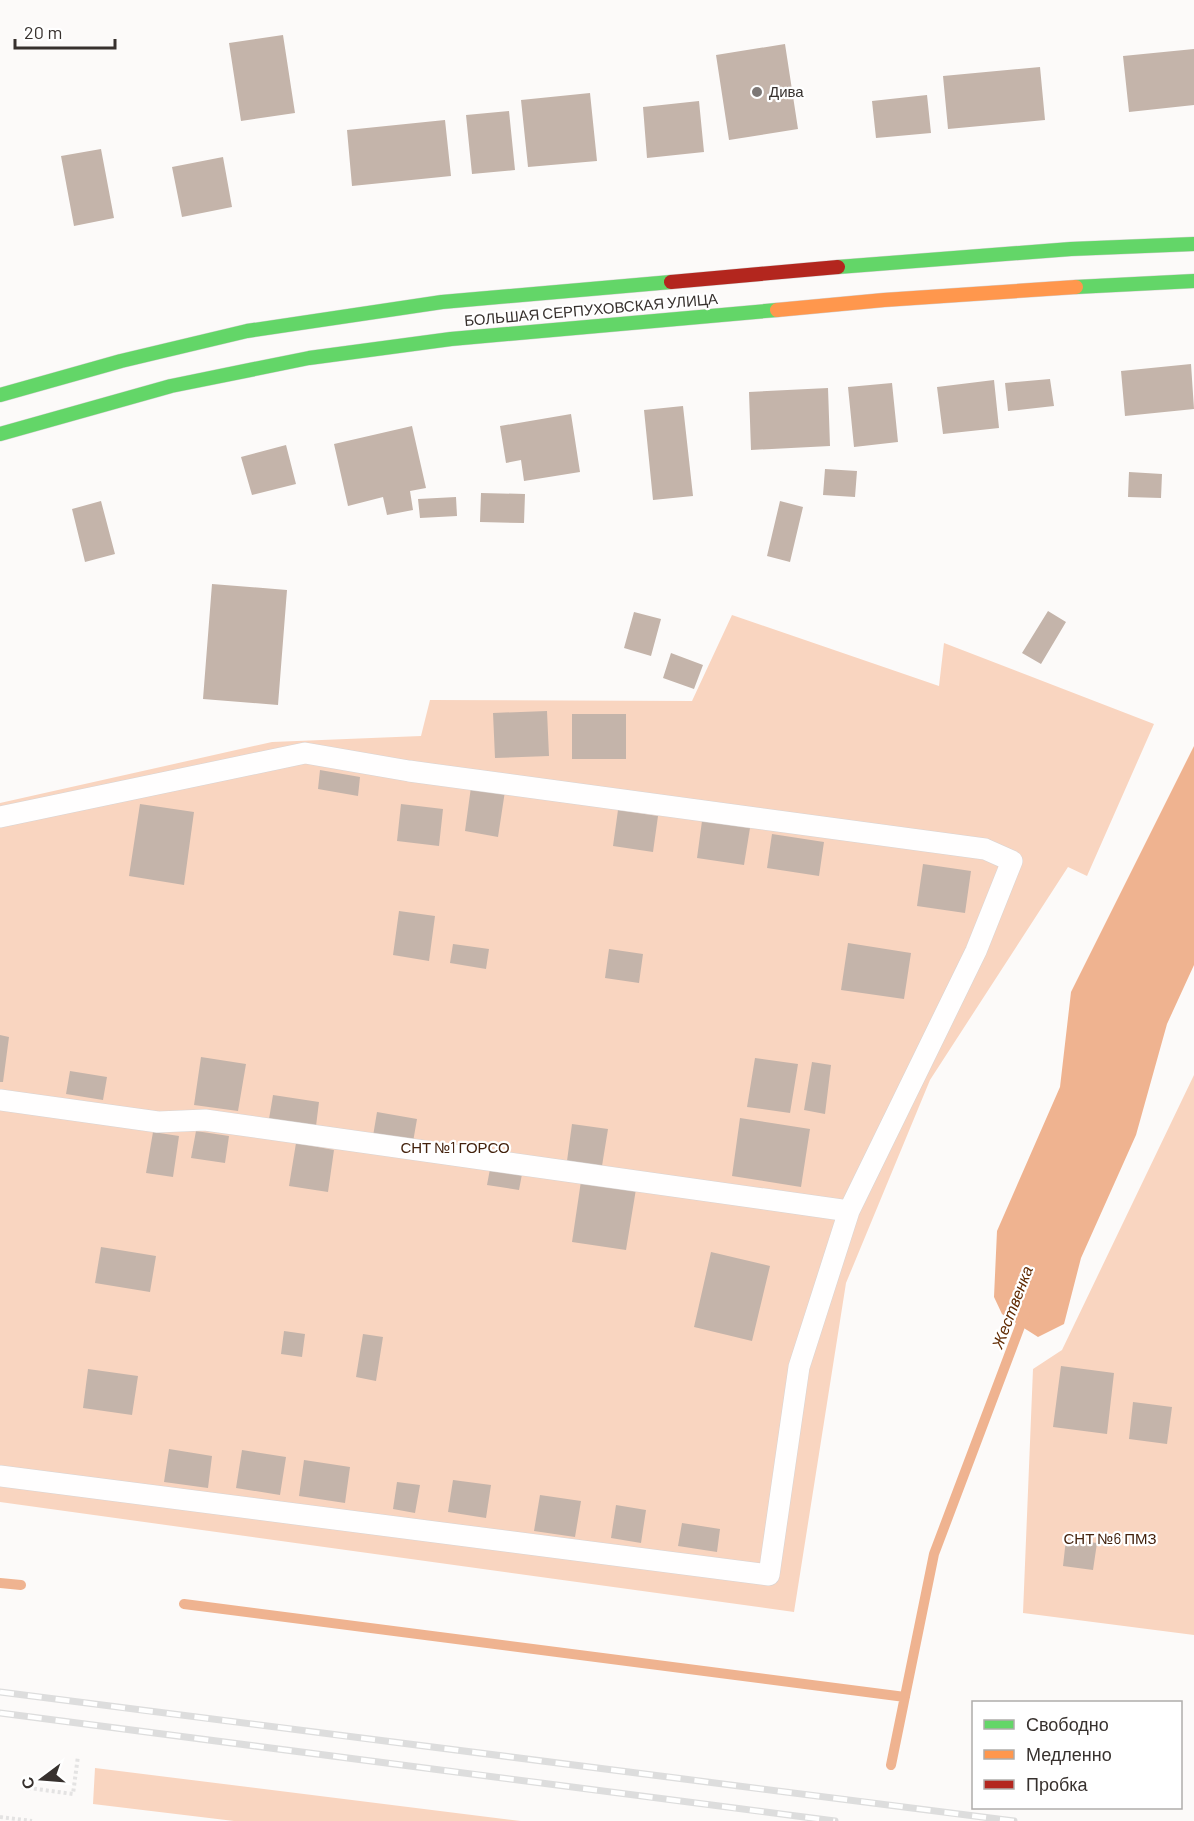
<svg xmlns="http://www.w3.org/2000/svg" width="1194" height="1821" font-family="Barlow,sans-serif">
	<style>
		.green { fill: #f9d5c0 }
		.water { fill: #efb390 }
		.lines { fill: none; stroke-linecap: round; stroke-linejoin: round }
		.stream { stroke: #efb390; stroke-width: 10 }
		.building { fill: #c4b4aa }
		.lane-casing { stroke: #d8d4d3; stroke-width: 22 }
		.fast-casing { stroke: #d6d4d3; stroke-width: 15 }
		.slow-casing { stroke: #d6d4d3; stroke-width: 15 }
		.jam-casing { stroke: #d6d4d3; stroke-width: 15 }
		.path { stroke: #e4e3e3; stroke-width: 4; stroke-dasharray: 3 3; stroke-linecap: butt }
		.lane { stroke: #fffefe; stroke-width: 21 }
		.fast { stroke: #63d668; stroke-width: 14 }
		.slow { stroke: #ff974d; stroke-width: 14 }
		.jam { stroke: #b3261e; stroke-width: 14 }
		.rail-casing { stroke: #ddd; stroke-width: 7 }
		.rail { stroke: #fff; stroke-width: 4.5; stroke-dasharray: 14; stroke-linecap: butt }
		.poi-dot { fill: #7c7775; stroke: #fff; stroke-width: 2 }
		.labels { text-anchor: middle; stroke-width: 4.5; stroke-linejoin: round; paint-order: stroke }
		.poi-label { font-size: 15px; fill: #37312e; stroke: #fff; text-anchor: start }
		.street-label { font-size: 15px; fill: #37312e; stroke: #fff }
		.park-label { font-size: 15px; fill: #43210c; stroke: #fff }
		.water-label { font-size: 16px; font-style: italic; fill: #602a02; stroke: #fff }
	</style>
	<rect width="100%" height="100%" fill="#fcfaf9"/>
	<path class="green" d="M732 615 939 686 944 643 1154 724 1087 876 1068 867 930 1080 846 1283 794 1612 0 1502V803L272 742 421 736 430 700 692 701Z
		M1194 1075V1635L1023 1613 1033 1369 1062 1350Z
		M95 1768 521 1821H234L93 1804Z"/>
	<path class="water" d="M1194 746V965L1167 1024 1136 1135 1081 1258 1064 1324 1038 1337 1002 1314 994 1297 997 1231 1060 1087 1071 992Z"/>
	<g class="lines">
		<path class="stream" d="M0 1583 21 1585
			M184 1604 905 1697
			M891 1765 934 1554 1025 1313"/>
	</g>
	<path class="building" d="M283 35 295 113 241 121 229 43Z
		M785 44 798 129 729 140 716 55Z
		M1194 49V105L1129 112 1123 56Z
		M1040 67 1045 120 948 129 943 76Z
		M590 93 597 161 528 167 521 100Z
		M927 95 931 133 876 138 872 101Z
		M699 101 704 152 647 158 643 107Z
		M509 111 515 170 472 174 466 115Z
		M445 120 451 176 352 186 347 130Z
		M101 149 114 218 74 226 61 156Z
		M223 157 232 207 182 217 172 167Z
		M1191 364 1194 409 1125 416 1121 371Z
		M1050 379 1054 406 1008 411 1005 383Z
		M994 380 999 428 943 434 937 387Z
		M892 383 898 442 854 447 848 387Z
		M828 388 830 446 751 450 749 392Z
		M683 406 693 496 653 500 644 410Z
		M571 414 580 472 524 481 521 460 506 463 500 426Z
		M412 426 426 488 410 491 413 510 387 515 383 497 348 506 334 444Z
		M286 445 296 484 252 495 241 457Z
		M825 469 857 471 855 497 823 495Z
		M1129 472 1162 474 1161 498 1128 497Z
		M481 493 525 494 524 523 480 522Z
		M456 497 457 516 420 518 418 499Z
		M101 501 115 554 85 562 72 509Z
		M780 501 803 507 790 562 767 556Z
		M212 584 287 590 278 705 203 699Z
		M1048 611 1066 622 1041 664 1022 653Z
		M634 612 661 619 651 656 624 648Z
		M671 653 703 665 694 689 663 678Z
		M547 711 549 756 495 758 493 713Z
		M572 714H626V759H572Z
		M320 770 360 777 358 796 318 789Z
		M471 787 505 791 498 837 465 831Z
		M140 804 194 812 184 885 129 876Z
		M401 804 443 809 439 846 397 841Z
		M618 810 658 816 653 852 613 846Z
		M702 821 750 828 744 865 697 858Z
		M772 834 824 842 819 876 767 868Z
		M923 864 971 871 965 913 917 906Z
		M399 911 435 916 429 961 393 955Z
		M848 943 911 953 904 999 841 990Z
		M453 944 489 949 486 969 450 963Z
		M609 949 643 954 639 983 605 978Z
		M0 1035 9 1037 3 1082H0Z
		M201 1057 246 1064 238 1111 194 1105Z
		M755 1058 798 1064 790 1113 747 1107Z
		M812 1062 831 1065 825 1114 804 1110Z
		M70 1071 107 1077 103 1100 66 1094Z
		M273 1095 319 1102 316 1126 269 1119Z
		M377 1112 417 1119 413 1142 373 1136Z
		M740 1118 810 1129 801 1187 732 1176Z
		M572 1124 608 1129 602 1166 567 1161Z
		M196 1131 229 1136 225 1163 191 1158Z
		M153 1132 179 1136 173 1177 146 1173Z
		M296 1143 334 1150 328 1192 289 1186Z
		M490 1169 522 1174 519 1190 487 1185Z
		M581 1181 636 1189 626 1250 572 1242Z
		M101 1247 156 1256 150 1292 95 1283Z
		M711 1252 770 1266 752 1341 694 1327Z
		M284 1331 305 1334 302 1357 281 1354Z
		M363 1334 383 1337 376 1381 356 1377Z
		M1061 1366 1114 1373 1107 1434 1053 1427Z
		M88 1369 138 1376 132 1415 83 1408Z
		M1133 1402 1172 1407 1167 1444 1129 1439Z
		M169 1449 212 1456 208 1488 164 1482Z
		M242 1450 286 1457 280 1495 236 1488Z
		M304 1460 350 1467 345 1503 299 1496Z
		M453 1480 491 1485 486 1518 448 1512Z
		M397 1482 420 1485 415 1513 393 1509Z
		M540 1495 581 1501 575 1537 534 1531Z
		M616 1505 646 1510 641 1543 611 1538Z
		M682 1523 720 1529 717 1552 678 1546Z
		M1066 1539 1097 1543 1093 1570 1063 1566Z"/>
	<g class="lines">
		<defs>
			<path id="lane" d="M0 817 305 753 409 771 985 849 1012 861 976 951 849 1211 799 1367 769 1575 0 1476
				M0 1100 158 1122 205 1120 849 1211"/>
			<path id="fast" d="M838 267 1071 249 1194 244
				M1076 287 1194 281
				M0 395 121 361 247 331 442 302 671 282
				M0 434 171 386 309 358 451 339 777 310"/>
			<path id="slow" d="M777 310 884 300 1076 287"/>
			<path id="jam" d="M671 282 838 267"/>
		</defs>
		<use href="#lane" class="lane-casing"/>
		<use href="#fast" class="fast-casing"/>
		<use href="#slow" class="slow-casing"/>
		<use href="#jam" class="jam-casing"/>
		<path class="path" d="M22 1787 73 1794 78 1756
			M0 1817 32 1821"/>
		<use href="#lane" class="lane"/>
		<use href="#fast" class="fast"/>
		<use href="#slow" class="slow"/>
		<use href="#jam" class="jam"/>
		<defs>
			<path id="rail" d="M0 1692 1014 1821
				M0 1713 835 1821"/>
		</defs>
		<use href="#rail" class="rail-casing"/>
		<use href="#rail" class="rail"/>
	</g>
	<circle class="poi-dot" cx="757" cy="92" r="6"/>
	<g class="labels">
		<g class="poi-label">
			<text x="769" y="97">Дива</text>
		</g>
		<g class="street-label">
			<text transform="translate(591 310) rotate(-5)" y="5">БОЛЬШАЯ СЕРПУХОВСКАЯ УЛИЦА</text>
		</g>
		<g class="park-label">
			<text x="455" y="1153">СНТ №1 ГОРСО</text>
			<text x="1110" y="1544">СНТ №6 ПМЗ</text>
		</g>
		<g class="water-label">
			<text transform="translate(1012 1307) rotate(-69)" y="6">Жественка</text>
		</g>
	</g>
	<rect x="972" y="1701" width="210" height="108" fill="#ffffff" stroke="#afadab" stroke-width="1.5"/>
	<rect x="984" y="1720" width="30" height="9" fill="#63d668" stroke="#afadab" stroke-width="1.5"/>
	<text x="1026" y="1731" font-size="18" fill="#37312e">Свободно</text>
	<rect x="984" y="1750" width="30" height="9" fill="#ff974d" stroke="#afadab" stroke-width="1.5"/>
	<text x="1026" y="1761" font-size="18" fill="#37312e">Медленно</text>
	<rect x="984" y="1780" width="30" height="9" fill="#b3261e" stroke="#afadab" stroke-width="1.5"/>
	<text x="1026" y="1791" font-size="18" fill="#37312e">Пробка</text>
	<g transform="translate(42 1779) rotate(254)" stroke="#ffffff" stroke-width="4.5" paint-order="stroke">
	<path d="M0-4.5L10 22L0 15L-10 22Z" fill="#37312e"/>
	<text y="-9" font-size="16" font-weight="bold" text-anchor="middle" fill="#37312e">С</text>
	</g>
	<path d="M15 39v9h100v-9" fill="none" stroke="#37312e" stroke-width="3"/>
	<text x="24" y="39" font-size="18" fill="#37312e" stroke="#ffffff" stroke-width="4.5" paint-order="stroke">20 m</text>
</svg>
